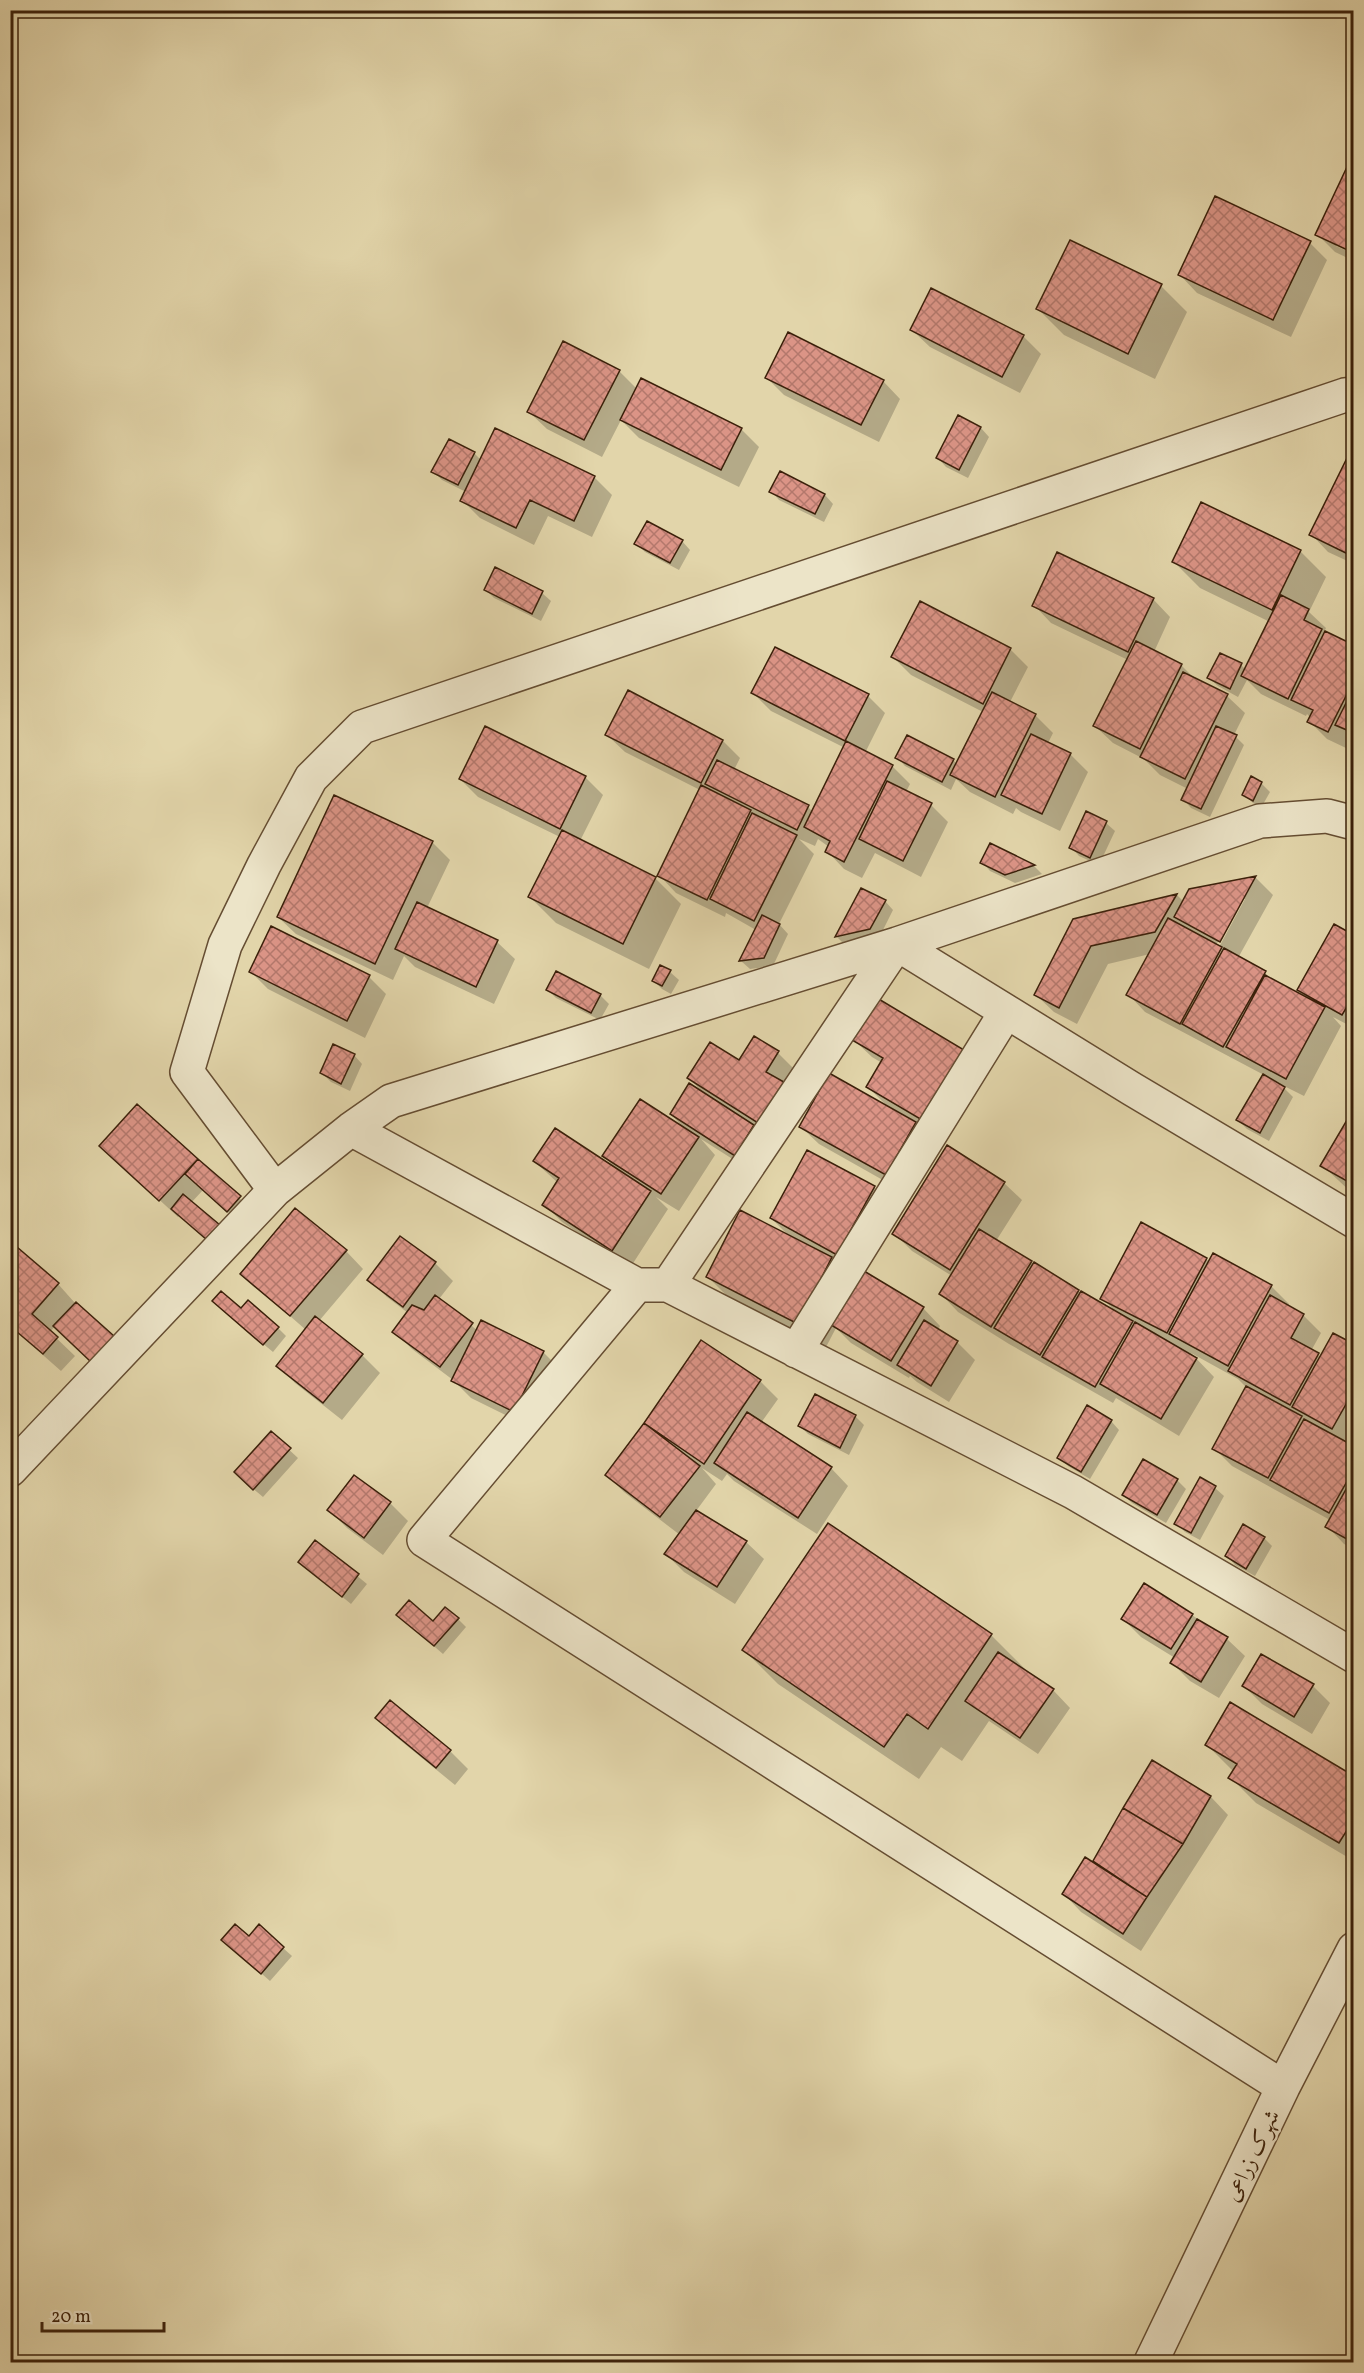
<svg xmlns="http://www.w3.org/2000/svg" width="1364" height="2373" font-family="Vollkorn,Amiri,serif">
	<style>
		.shadow { fill: #0003; fill-rule: evenodd }
		.building { fill: url(#building-cross-hatch); stroke: #3b200a; stroke-width: 1.5 }
		.lines { fill: none; stroke-linecap: round; stroke-linejoin: round }
		.minor-casing { stroke: #654d32; stroke-width: 36 }
		.minor { stroke: #ece4c8; stroke-width: 33 }
		.labels { text-anchor: middle; stroke-width: 4.5; stroke-linejoin: round; paint-order: stroke }
		.street-label { font-size: 22px; fill: #3b200a; stroke: #ece4c8 }
	</style>
	<defs>
		<pattern id="building-cross-hatch" width="8" height="8" patternUnits="userSpaceOnUse" patternTransform="scale(1.5)"><rect width="8" height="8" fill="#db9486"/><path d="M0 0l8 8M0 8l8-8" fill="none" stroke="#b3786c"/></pattern>
	</defs>
	<rect width="100%" height="100%" fill="#e2d5aa"/>
	<filter id="stains"><feTurbulence type="fractalNoise" baseFrequency=".00333" numOctaves="4"/><feColorMatrix values="0 0 0 0 .2 0 0 0 0 .09 0 0 0 0 .02 0 0 0 .5 -.17"/></filter>
	<radialGradient id="worn" r=".72"><stop offset=".6" stop-color="#630" stop-opacity="0"/><stop offset="1" stop-color="#630" stop-opacity=".3"/></radialGradient>
	<path class="shadow" d="M1317 234 1336 243V246L1354 254V261L1335 252Z
		M1071 242 1161 286 1187 312 1155 379 1064 335 1038 309Z
		M1310 243 1327 260 1291 337 1197 293 1180 275Z
		M912 330 1023 336 1041 354 1020 393 930 347Z
		M619 371 637 389 642 380 742 430 759 447 739 487 639 438 621 420 602 457 547 429 529 412Z
		M767 378 883 381 900 399 879 442 784 395Z
		M959 417 981 428 989 437 968 478 946 467 938 458Z
		M495 430 595 478 612 495 592 537 548 516 534 545 480 518 462 500 466 492 442 480 433 471 449 441 475 454 481 460Z
		M1354 463V564L1328 552 1311 534Z
		M780 473 825 495 833 504 824 522 779 500 771 491Z
		M682 541 690 550 679 570 645 552 636 543Z
		M1300 551 1326 577 1309 612 1326 628 1324 632 1354 647V741L1351 738 1346 748 1327 739 1309 721 1311 718 1307 714 1306 716 1261 694 1247 680 1238 697 1218 686 1209 678 1220 655 1241 665 1246 670 1270 622 1200 588 1174 562Z
		M486 590 542 593 551 601 541 621 494 598Z
		M1153 599 1170 617 1154 652 1181 665 1196 680 1227 696 1245 713 1234 735 1244 745 1210 817 1191 808 1183 799 1188 789 1160 775 1144 759 1113 743 1095 726 1128 660 1051 623 1034 605Z
		M1010 649 1028 667 1010 702 1035 715 1053 733 1048 743 1070 754 1088 772 1060 831 1021 812 1016 808 1013 814 970 792 956 779 951 790 905 766 897 757 953 760 957 764 983 712 911 675 893 657Z
		M753 693 868 696 885 713 865 753 892 766 910 784 906 792 931 805 948 822 921 877 875 853 862 878 844 869 827 851 829 847 818 839 815 846 799 839 814 854 779 924 788 934 773 966 750 969 741 961 756 930 726 913 725 917 676 893 659 875 700 790 625 752 607 735 723 741 740 758 734 770 808 807 813 812 845 748 771 711Z
		M585 777 603 795 580 841 655 878 681 904 649 969 556 923 530 897 560 837 478 797 460 779Z
		M1261 783 1270 792 1261 808 1253 803 1244 795Z
		M1087 813 1106 823 1115 831 1099 865 1079 856 1071 847Z
		M432 842 450 860 427 908 497 942 515 959 494 1004 415 967 404 956 393 980 296 934 278 917Z
		M990 845 1034 866 1042 874 1015 883 990 871 982 862Z
		M1255 877 1273 895 1238 958 1265 973 1273 981 1309 999 1299 990 1354 936V1028L1333 1017 1341 1026 1304 1096 1280 1084 1293 1097 1269 1141 1247 1129 1238 1120 1264 1075 1145 1012 1128 994 1150 954 1108 964 1077 1024 1054 1012 1036 995 1074 920 1177 895 1184 902ZM1241 899H1245L1218 949 1215 947Z
		M862 890 885 901 893 910 879 938 845 945 837 937Z
		M661 967 670 972 679 980 671 994 662 989 654 981Z
		M250 971 369 977 386 994 365 1038 268 989Z
		M548 990 600 995 609 1004 600 1020 556 998Z
		M877 1001 940 1137 915 1123 932 1141 904 1192 819 1144 801 1127 888 1107 868 1087 882 1063 872 1057 854 1040Z
		M778 1053 795 1070 753 1172 701 1139 715 1155 679 1211 656 1197 668 1209 630 1268 562 1222 544 1204 558 1183 534 1161 615 1169 604 1156 685 1130 671 1114 702 1092 689 1078Z
		M354 1055 362 1064 350 1091 331 1082 322 1073Z
		M137 1106 248 1206 236 1219 203 1190 178 1217 101 1146Z
		M1354 1111V1195L1322 1165Z
		M1004 1183 1022 1200 996 1241 1081 1293 1115 1311 1102 1298 1206 1259 1210 1262 1213 1255 1271 1286 1289 1304 1288 1307 1303 1315 1321 1333 1311 1351 1321 1357 1354 1346V1440L1350 1446 1354 1448V1549L1344 1544 1327 1526 1330 1520 1232 1466 1214 1448 1247 1388 1238 1379 1191 1353 1214 1377 1179 1436 1116 1398 1113 1403 1009 1344 958 1312 941 1294 952 1276 912 1251 894 1233Z
		M874 1187 891 1205 855 1271 923 1308 940 1326 938 1330 957 1342 975 1360 949 1402 917 1382 910 1376 909 1378 851 1343 836 1328 825 1349 734 1303 708 1277 790 1237 771 1218Z
		M346 1251 363 1269 319 1321 362 1355 380 1373 342 1420 295 1383 278 1366 306 1330 242 1274Z
		M435 1263 453 1281 439 1299 478 1331 543 1352 561 1370 532 1428 471 1398 453 1380 412 1349 394 1331 408 1313 387 1297 369 1280Z
		M58 1284 75 1303 121 1346 55 1326 50 1332 75 1356 61 1371 10 1326Z
		M222 1310H241L278 1328 286 1336 273 1352Z
		M702 1342 760 1381 778 1399 761 1423 831 1468 848 1486 817 1534 734 1481 727 1474 722 1481 702 1468 716 1484 696 1511 746 1542 764 1559 735 1604 684 1572 666 1554 680 1535 624 1492 607 1475 645 1424Z
		M815 1396 855 1416 864 1425 849 1455 808 1434 800 1426Z
		M1111 1421 1119 1430 1090 1479 1068 1466 1059 1457Z
		M271 1433 298 1458 263 1497 244 1481Z
		M354 1477 390 1503 408 1521 383 1555 347 1528 329 1510Z
		M1200 1479 1215 1488 1224 1496 1200 1540 1185 1532 1176 1523Z
		M1177 1480 1186 1489 1166 1523 1132 1503 1123 1495Z
		M829 1525 991 1635 1025 1669 1024 1671 1053 1690 1070 1708 1038 1754 989 1721 962 1761 941 1747 919 1779 778 1684 744 1650Z
		M1264 1538 1272 1546 1255 1576 1235 1565 1227 1556Z
		M316 1542 367 1584 351 1604 300 1562Z
		M1192 1615 1227 1639 1245 1656 1219 1698 1190 1681 1172 1663 1175 1658 1141 1637 1123 1619Z
		M458 1619 466 1627 443 1654 407 1623H433Z
		M1354 1626V1639L1349 1634Z
		M1244 1686H1313L1330 1703 1312 1734 1262 1704Z
		M377 1718 450 1751 468 1769 455 1785 395 1736Z
		M1207 1745 1354 1778V1861L1256 1803 1230 1777 1234 1772Z
		M1152 1762 1211 1797 1228 1815 1141 1951 1081 1912 1064 1894 1093 1864Z
		M249 1938 283 1948 292 1956 270 1981 232 1948Z"/>
	<path class="building" d="M1354 152V253L1315 235Z
		M1215 196 1311 241 1273 320 1178 275Z
		M1070 240 1162 284 1128 354 1036 309Z
		M931 288 1024 335 1002 377 910 330Z
		M788 332 884 380 861 425 765 378Z
		M563 341 620 370 584 440 527 412Z
		M641 378 742 428 721 470 620 420Z
		M958 415 981 427 959 470 936 458Z
		M495 428 595 476 574 521 530 500 516 528 460 501Z
		M449 439 475 452 458 485 431 472Z
		M1347 458 1354 461V557L1309 535Z
		M780 471 825 494 815 514 769 492Z
		M1201 502 1301 550 1272 610 1172 562Z
		M647 521 683 540 670 563 634 544Z
		M1057 552 1154 598 1128 652 1032 606Z
		M495 567 543 591 532 614 484 590Z
		M1281 595 1309 609 1304 620 1322 629 1288 699 1241 676Z
		M920 601 1011 648 983 704 891 657Z
		M1325 631 1354 645V680L1328 732 1307 722 1313 710 1291 700Z
		M1136 641 1182 664 1140 749 1093 726Z
		M775 647 869 694 845 741 751 693Z
		M1220 653 1242 663 1230 689 1207 678Z
		M1183 672 1228 694 1185 779 1140 757Z
		M1354 687V733L1335 725Z
		M628 690 723 740 701 783 605 735Z
		M992 692 1036 714 995 797 950 775Z
		M485 726 586 776 560 829 459 779Z
		M1216 726 1237 735 1201 809 1181 800Z
		M1031 734 1071 753 1042 814 1001 795Z
		M907 735 954 759 942 782 895 758Z
		M846 741 893 765 844 862 825 852 830 841 804 827Z
		M717 760 809 805 797 830 705 784Z
		M1251 776 1262 782 1253 801 1242 795Z
		M887 781 932 803 903 861 859 839Z
		M701 785 751 810 707 900 657 876Z
		M334 795 433 841 375 964 277 917Z
		M1086 811 1107 821 1090 858 1069 848Z
		M752 813 797 835 754 921 710 899Z
		M562 830 656 877 623 944 528 897Z
		M990 843 1035 865 1005 875 980 863Z
		M1256 876 1220 942 1174 917 1189 889Z
		M861 888 886 900 870 929 835 937Z
		M1177 894 1155 932 1091 946 1059 1008 1034 995 1073 919Z
		M417 902 498 940 476 987 395 949Z
		M762 915 780 924 764 958 739 961Z
		M1168 918 1222 947 1180 1024 1126 995Z
		M1334 924 1354 935V995L1342 1015 1297 990Z
		M271 926 370 975 347 1021 249 972Z
		M1224 948 1266 971 1223 1047 1182 1024Z
		M660 965 671 970 662 986 652 981Z
		M556 971 601 994 591 1013 546 990Z
		M1265 975 1325 1007 1286 1079 1226 1047Z
		M877 998 964 1050 922 1120 866 1087 883 1058 852 1040Z
		M754 1036 779 1051 766 1072 784 1082 758 1123 687 1078 710 1042 739 1060Z
		M333 1044 355 1054 341 1084 320 1073Z
		M829 1073 916 1122 886 1175 799 1127Z
		M1263 1074 1285 1087 1260 1133 1236 1120Z
		M689 1083 754 1125 735 1156 670 1114Z
		M640 1099 699 1137 661 1194 602 1156Z
		M137 1104 198 1159 159 1201 99 1146Z
		M1354 1108V1185L1320 1166Z
		M555 1128 651 1191 612 1251 542 1205 559 1178 533 1161Z
		M947 1145 1005 1182 950 1270 892 1234Z
		M807 1150 875 1186 837 1255 770 1218Z
		M198 1159 241 1196 227 1212 185 1174Z
		M183 1194 220 1225 207 1240 171 1209Z
		M295 1208 347 1250 290 1316 240 1274Z
		M740 1210 832 1257 798 1324 706 1277Z
		M1141 1222 1207 1258 1167 1333 1100 1299Z
		M979 1229 1032 1261 991 1327 939 1294Z
		M400 1236 436 1262 403 1307 367 1280Z
		M17 1247 59 1283 32 1314 58 1337 43 1354 10 1326V1254Z
		M1213 1253 1272 1285 1228 1366 1169 1334Z
		M1034 1262 1079 1290 1040 1355 994 1328Z
		M864 1271 924 1307 891 1361 831 1325Z
		M221 1291 241 1308 248 1300 279 1327 263 1345 212 1301Z
		M1081 1291 1133 1321 1095 1387 1042 1357Z
		M435 1295 473 1323 440 1367 392 1332 412 1305 424 1310Z
		M1270 1295 1304 1314 1291 1338 1319 1353 1290 1405 1228 1371Z
		M76 1302 114 1336 91 1362 53 1326Z
		M315 1316 363 1354 323 1403 276 1366Z
		M481 1320 544 1351 514 1412 451 1381Z
		M924 1320 958 1341 931 1386 897 1365Z
		M1135 1322 1197 1358 1161 1419 1100 1384Z
		M1333 1333 1354 1344V1390L1332 1429 1292 1407Z
		M701 1340 761 1380 704 1464 644 1423Z
		M1246 1386 1302 1416 1268 1478 1212 1449Z
		M815 1394 856 1415 840 1448 798 1426Z
		M1087 1405 1112 1420 1081 1472 1057 1458Z
		M747 1412 832 1467 798 1518 714 1463Z
		M1304 1419 1354 1446V1469L1329 1513 1270 1480Z
		M644 1423 700 1466 660 1517 605 1475Z
		M271 1431 291 1448 253 1490 234 1472Z
		M1143 1459 1178 1479 1157 1515 1122 1495Z
		M354 1475 391 1502 364 1538 327 1510Z
		M1354 1475V1543L1325 1527Z
		M1200 1477 1216 1486 1191 1533 1174 1524Z
		M696 1510 747 1541 717 1587 664 1554Z
		M828 1523 992 1634 928 1729 907 1714 884 1747 742 1650Z
		M1243 1524 1265 1537 1246 1569 1225 1556Z
		M315 1540 359 1574 342 1597 298 1562Z
		M1144 1583 1193 1614 1171 1649 1121 1619Z
		M409 1600 433 1621 445 1607 459 1618 434 1646 396 1615Z
		M1197 1619 1228 1637 1201 1682 1170 1663Z
		M998 1652 1054 1689 1020 1738 965 1701Z
		M1261 1654 1314 1684 1294 1717 1242 1686Z
		M390 1700 451 1750 436 1768 375 1718Z
		M1230 1702 1354 1776V1819L1339 1843 1228 1778 1237 1764 1205 1745Z
		M1152 1760 1211 1796 1183 1844 1123 1808Z
		M1123 1808 1183 1844 1147 1897 1093 1861Z
		M1085 1857 1147 1897 1123 1934 1062 1894Z
		M235 1924 249 1936 259 1924 284 1947 261 1974 221 1940Z"/>
	<g class="lines">
		<defs>
			<path id="minor" d="M1354 394 1345 395 362 727 311 778 264 865 225 945 187 1072 275 1190 351 1129 391 1101 897 944 1260 821 1327 816 1354 823
				M351 1129 637 1285H668L1073 1492 1354 1656
				M637 1285 424 1540 1283 2087
				M668 1285 897 944 1132 1089 1354 1221
				M796 1351 1006 1012
				M10 1470 275 1190
				M1151 2362 1283 2087 1354 1949"/>
		</defs>
		<use href="#minor" class="minor-casing"/>
		<use href="#minor" class="minor"/>
	</g>
	<g class="labels">
		<g class="street-label">
			<text transform="translate(1251 2155) rotate(-64)" y="8">شهرک زراعی</text>
		</g>
	</g>
	<rect width="1364" height="2373" fill="none" stroke="#e2d5aa" stroke-width="36"/>
	<rect x="12" y="12" width="1340" height="2349" fill="none" stroke="#3b200a" stroke-width="3"/>
	<rect x="18" y="18" width="1328" height="2337" fill="none" stroke="#3b200a" stroke-width="1.5"/>
	<path d="M42 2322v9h122v-9" fill="none" stroke="#3b200a" stroke-width="3"/>
	<text x="51" y="2322" font-size="18" fill="#3b200a" stroke="#ece4c8" stroke-width="4.5" paint-order="stroke">20 m</text>
	<rect width="100%" height="100%" filter="url(#stains)"/>
	<rect width="100%" height="100%" fill="url(#worn)"/>
</svg>
